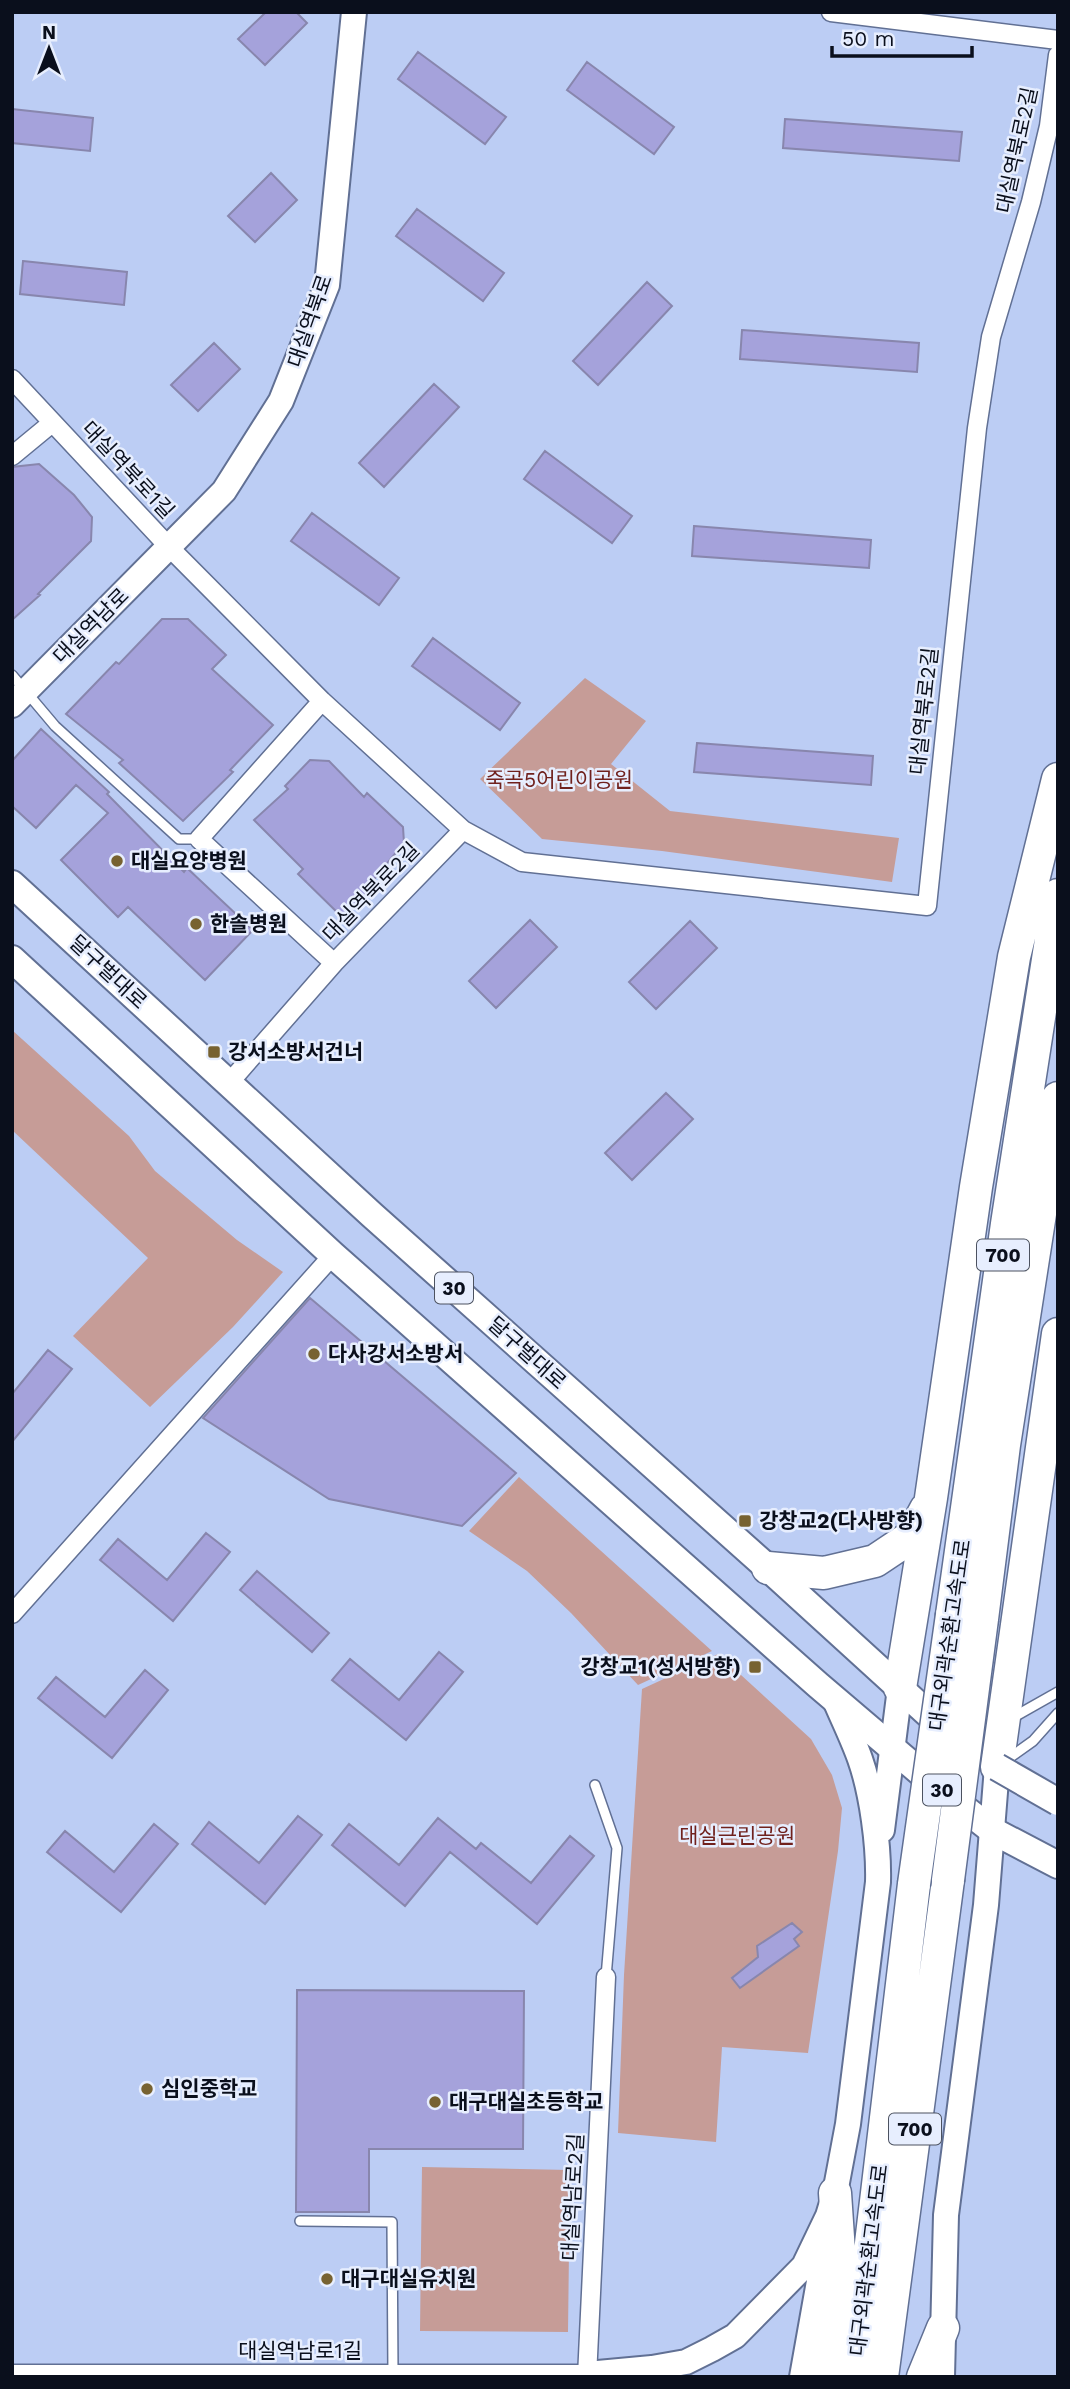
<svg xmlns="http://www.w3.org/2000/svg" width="1070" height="2389" font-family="'Work Sans','Noto Sans KR',sans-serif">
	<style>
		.green { fill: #c69c97 }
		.building { fill: #a5a2db; stroke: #8886ad; stroke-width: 2 }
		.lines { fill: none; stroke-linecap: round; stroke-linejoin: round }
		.lane-casing { stroke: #617094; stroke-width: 12 }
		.street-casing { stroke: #617094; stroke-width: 21 }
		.secondary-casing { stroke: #617094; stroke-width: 28 }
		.primary-casing { stroke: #617094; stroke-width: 30 }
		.highway-casing { stroke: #617094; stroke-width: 35 }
		.lane { stroke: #fff; stroke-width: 9 }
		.street { stroke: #fff; stroke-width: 18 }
		.secondary { stroke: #fff; stroke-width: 24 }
		.primary { stroke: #fff; stroke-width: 26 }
		.highway { stroke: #fff; stroke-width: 32 }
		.primary-bridge-casing { stroke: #617094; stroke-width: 30; stroke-linecap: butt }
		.highway-bridge-casing { stroke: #617094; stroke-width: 35; stroke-linecap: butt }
		.primary-bridge { stroke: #fff; stroke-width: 26 }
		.highway-bridge { stroke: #fff; stroke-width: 32 }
		.poi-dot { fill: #776231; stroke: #e7eefe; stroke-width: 2.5 }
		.labels { text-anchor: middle; stroke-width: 5; stroke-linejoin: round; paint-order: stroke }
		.shield { fill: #e7eefe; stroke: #4c5260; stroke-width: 2 }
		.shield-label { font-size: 19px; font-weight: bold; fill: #0a0f1c }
		.street-label { font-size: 21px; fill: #0a0f1c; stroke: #e7eefe }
		.park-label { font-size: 21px; fill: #70211d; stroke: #e7eefe }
		.poi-label { font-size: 21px; font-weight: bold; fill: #0a0f1c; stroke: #e7eefe; text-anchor: start }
	</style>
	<rect width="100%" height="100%" fill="#bccdf4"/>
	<path class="green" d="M585 678 646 721 611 764 670 811 899 838 892 882 662 851 542 839 480 779Z
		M12 1030 129 1136 155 1171 237 1240 283 1272 233 1327 150 1407 73 1336 148 1258 12 1130Z
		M519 1477 712 1651 638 1685 571 1613 527 1571 469 1531Z
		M718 1654 811 1739 832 1775 842 1808 838 1851 808 2053 722 2047 716 2142 618 2133 624 1975 642 1689Z
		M422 2167 570 2170 568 2332 420 2331Z"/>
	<path class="building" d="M266 12H296L307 23 265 65 238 39Z
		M418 52 506 117 485 144 398 79Z
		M587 62 674 127 654 154 567 90Z
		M12 109 93 118 90 151 12 143Z
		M785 119 962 132 959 161 783 148Z
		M271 173 297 200 255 242 228 216Z
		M417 209 504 273 483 301 396 236Z
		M23 261 127 272 124 305 20 294Z
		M647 282 672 306 598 385 573 361Z
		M742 330 919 343 917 372 740 359Z
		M214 343 240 369 198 411 171 385Z
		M434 384 459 407 384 487 359 463Z
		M545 451 632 516 612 543 524 479Z
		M39 464 74 495 92 517 91 541 38 594 40 595 12 620V467Z
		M312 513 399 578 379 605 291 541Z
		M694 526 871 540 869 568 692 556Z
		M162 619H188L226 655 212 669 273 725 230 770 233 772 183 821 119 763 123 760 66 714 116 662 119 664Z
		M433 638 520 703 500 730 412 666Z
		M41 729 109 792 107 794 184 872 187 868 253 930 205 980 128 907 118 917 61 860 108 813 76 785 36 828 12 806V761Z
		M697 743 873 756 871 785 694 772Z
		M310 760 329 761 364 797 367 793 403 827 404 843 370 884 372 887 343 918 298 874 303 869 254 820 288 789 285 786Z
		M530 920 557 947 496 1008 469 981Z
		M690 921 717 948 656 1009 629 982Z
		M666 1093 693 1119 632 1180 605 1153Z
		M310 1298 516 1473 462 1526 329 1499 203 1418Z
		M48 1350 72 1369 12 1442V1394Z
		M206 1533 230 1552 173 1621 100 1560 118 1539 167 1580Z
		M257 1571 329 1633 312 1652 240 1590Z
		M439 1652 463 1672 406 1740 332 1680 350 1659 399 1700Z
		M145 1670 168 1690 112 1758 38 1698 56 1677 105 1717Z
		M298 1816 322 1835 265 1904 192 1844 209 1822 259 1863Z
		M438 1818 476 1849 481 1843 531 1883 570 1836 594 1856 537 1924 450 1852 405 1906 332 1845 349 1824 399 1865Z
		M154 1824 178 1844 121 1912 47 1852 65 1831 114 1872Z
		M792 1923 802 1932 794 1939 799 1946 740 1988 732 1978 758 1957 757 1946Z
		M297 1990 524 1991 523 2149H369V2212H296Z"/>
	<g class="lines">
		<defs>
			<path id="lane" d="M12 675 55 726 179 839H199
				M1012 1718 1058 1692
				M1005 1761 1033 1741 1058 1713
				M595 1785 617 1848 606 1977
				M300 2221 392 2222 393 2374"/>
			<path id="street" d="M831 12 1058 40
				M12 379 170 548 322 701 463 830 522 862 927 906 977 428 991 337 1031 202 1049 126 1058 55
				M12 456 52 423
				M322 701 199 839 334 963 463 830
				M229 1083 334 963
				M12 1614 333 1255
				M12 2374H587
				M587 2377 606 1977"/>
			<path id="secondary" d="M12 705 224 491 281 401 327 285 354 12
				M882 1830 900 1688
				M587 2374 652 2368 686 2362 712 2349 735 2336 804 2266 828 2216 835 2193 848 2124 878 1882C879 1846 872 1793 860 1759 853 1739 843 1719 835 1700
				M802 2377 826 2242
				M942 2377 946 2215 986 1905 997 1767"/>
			<path id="primary" d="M12 884 372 1215 768 1568 948 1732
				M12 959 333 1255 818 1685 946 1794 993 1831 1058 1865"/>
			<path id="highway" d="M768 1568 824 1573 875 1561 911 1537 926 1509
				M952 1615 1007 1224 1058 895
				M982 1619 1004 1445 1058 1098
				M900 1688 931 1498 976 1187 1014 957 1058 779
				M997 1767 1058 1334
				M824 2377 839 2252 835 2193
				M855 2377 914 1884
				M882 2377 948 1880
				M923 2377 943 2328"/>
		</defs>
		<use href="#lane" class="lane-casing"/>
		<use href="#street" class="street-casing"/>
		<use href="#secondary" class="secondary-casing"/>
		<use href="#primary" class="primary-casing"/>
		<use href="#highway" class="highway-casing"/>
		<use href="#lane" class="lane"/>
		<use href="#street" class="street"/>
		<use href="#secondary" class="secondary"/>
		<use href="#primary" class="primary"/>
		<use href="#highway" class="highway"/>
		<defs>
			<path id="primary-bridge" d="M997 1767 1058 1802"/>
			<path id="highway-bridge" d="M948 1880 982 1619
				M914 1884 952 1615"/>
		</defs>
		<use href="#primary-bridge" class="primary-bridge-casing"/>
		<use href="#highway-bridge" class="highway-bridge-casing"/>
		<use href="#primary-bridge" class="primary-bridge"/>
		<use href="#highway-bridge" class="highway-bridge"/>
	</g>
	<g class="poi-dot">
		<circle cx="117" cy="861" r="7"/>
		<circle cx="196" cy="924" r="7"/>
		<rect x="207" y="1045" width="14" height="14" rx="3.5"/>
		<circle cx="314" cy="1354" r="7"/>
		<rect x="738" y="1514" width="14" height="14" rx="3.5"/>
		<rect x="748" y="1660" width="14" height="14" rx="3.5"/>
		<circle cx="147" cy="2089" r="7"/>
		<circle cx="435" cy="2102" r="7"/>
		<circle cx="327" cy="2279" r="7"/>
	</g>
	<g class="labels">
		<g class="shield">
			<rect x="977" y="1239.5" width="52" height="31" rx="5"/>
			<rect x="435" y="1272.5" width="38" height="31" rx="5"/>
			<rect x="923" y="1774.5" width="38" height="31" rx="5"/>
			<rect x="889" y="2113.5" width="52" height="31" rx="5"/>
		</g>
		<g class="shield-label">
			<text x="1003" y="1262">700</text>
			<text x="454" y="1295">30</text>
			<text x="942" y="1797">30</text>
			<text x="915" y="2136">700</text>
		</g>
		<g class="street-label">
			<text transform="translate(1017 150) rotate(-78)" y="7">대실역북로2길</text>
			<text transform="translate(310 321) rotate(-71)" y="7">대실역북로</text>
			<text transform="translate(128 470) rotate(47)" y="7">대실역북로1길</text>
			<text transform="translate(91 626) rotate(-45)" y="7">대실역남로</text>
			<text transform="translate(924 711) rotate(-84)" y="7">대실역북로2길</text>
			<text transform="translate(371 892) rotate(-46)" y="7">대실역북로2길</text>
			<text transform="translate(108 972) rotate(43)" y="7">달구벌대로</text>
			<text transform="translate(527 1353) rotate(42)" y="7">달구벌대로</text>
			<text transform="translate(950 1635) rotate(-82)" y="7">대구외곽순환고속도로</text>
			<text transform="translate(573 2197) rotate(-87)" y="7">대실역남로2길</text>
			<text transform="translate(869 2260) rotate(-83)" y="7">대구외곽순환고속도로</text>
			<text x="300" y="2358">대실역남로1길</text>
		</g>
		<g class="park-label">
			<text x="559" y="787">죽곡5어린이공원</text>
			<text x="737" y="1843">대실근린공원</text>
		</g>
		<g class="poi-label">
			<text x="131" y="868">대실요양병원</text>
			<text x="210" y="931">한솔병원</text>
			<text x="228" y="1059">강서소방서건너</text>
			<text x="328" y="1361">다사강서소방서</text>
			<text x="759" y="1528">강창교2(다사방향)</text>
			<text x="741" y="1674" text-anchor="end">강창교1(성서방향)</text>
			<text x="161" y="2096">심인중학교</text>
			<text x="449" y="2109">대구대실초등학교</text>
			<text x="341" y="2286">대구대실유치원</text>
		</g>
	</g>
	<rect width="1070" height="2389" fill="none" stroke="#0a0f1c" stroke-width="28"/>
	<g transform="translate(49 49)" stroke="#e7eefe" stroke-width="5" paint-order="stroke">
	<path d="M0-5L12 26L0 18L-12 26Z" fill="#0a0f1c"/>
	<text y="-10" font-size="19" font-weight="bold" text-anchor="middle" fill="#0a0f1c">N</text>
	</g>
	<path d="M832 46v10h140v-10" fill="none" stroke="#0a0f1c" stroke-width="3.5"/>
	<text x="842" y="46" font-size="21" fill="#0a0f1c" stroke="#e7eefe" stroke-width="5" paint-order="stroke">50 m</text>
</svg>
